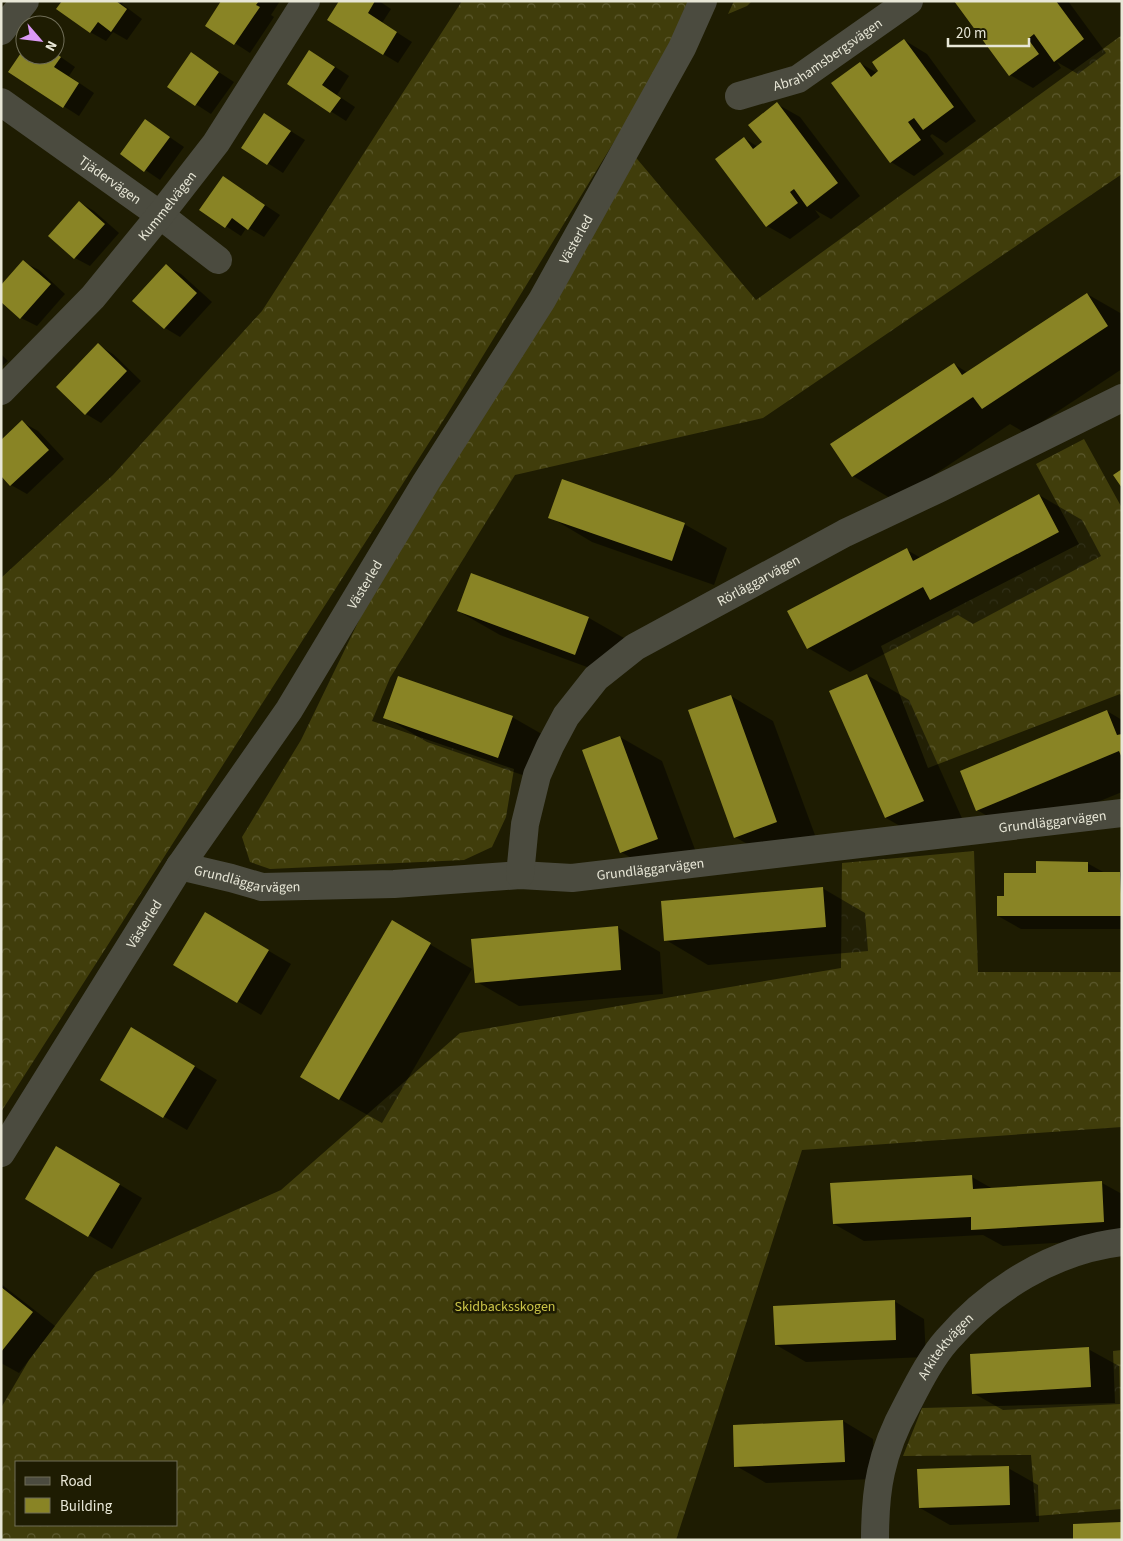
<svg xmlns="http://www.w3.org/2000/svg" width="1123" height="1541" font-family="'Source Sans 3',sans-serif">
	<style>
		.forest { fill: url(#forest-crowns); fill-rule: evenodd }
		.shadow { fill: #0007 }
		.building { fill: #898425 }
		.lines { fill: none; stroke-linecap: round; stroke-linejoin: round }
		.minor { stroke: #4b4b3f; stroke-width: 28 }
		.tertiary { stroke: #4b4b3f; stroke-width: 28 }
		.labels { text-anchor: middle; stroke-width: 5; stroke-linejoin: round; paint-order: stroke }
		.street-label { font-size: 14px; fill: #e8e7d7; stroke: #1e1c02 }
		.park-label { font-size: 14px; fill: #cbc448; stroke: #1e1c02 }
	</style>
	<defs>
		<pattern id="forest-crowns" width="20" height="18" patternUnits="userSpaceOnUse" patternTransform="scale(1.25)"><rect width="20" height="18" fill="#403d0b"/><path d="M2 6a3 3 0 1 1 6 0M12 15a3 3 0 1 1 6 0" fill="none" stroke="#5c592e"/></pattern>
	</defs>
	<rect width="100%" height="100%" fill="#1e1c02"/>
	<path class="forest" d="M462 1H689L666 57 448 413 1 1112V578L113 475 262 311Z
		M734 1H752L747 6 728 14Z
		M1122 35V174L763 418 515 475 390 678 372 721 514 769 506 817 492 847 464 860 270 869 250 862 242 837 301 740 426 482 627 147 756 300Z
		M1084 439 1122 508V697L1120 694 928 768 881 646 1079 544 1036 464Z
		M974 851 978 972H1122V1127L802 1150 676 1540H1V1408L29 1360 96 1272 281 1190 460 1033 841 968 842 863ZM176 1462V1525H16V1462Z
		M1122 1350V1509L1036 1516 1031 1455 903 1456 922 1408 1115 1403 1113 1351Z"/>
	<path class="shadow" d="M63 1H124L122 4 142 19 127 40 113 32 106 41 90 32Z
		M223 1H280L271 15 274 17 250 53 207 25Z
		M340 1H379L391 9 382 23 412 42 398 63 383 54Z
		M956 1H1068L1106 53 1078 74 1057 62 1061 68 1033 88 1010 75Z
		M904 40 927 54 976 121 946 143 932 134 930 136 944 154 914 176 891 162 833 83 860 63 877 73Z
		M25 49V55H55V53L75 67 69 76 94 93 79 116 10 72Z
		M191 54 234 82 211 114 169 87Z
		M325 60 349 76 337 95 355 107 346 121 288 84Z
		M777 104 800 117 860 196 831 219 815 210 820 217 790 239 767 226 744 138 758 147 764 143Z
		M265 115 305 140 283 173 243 147Z
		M146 121 184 147 160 180 122 154Z
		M223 177 280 215 264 237 247 227 241 236 201 210Z
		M79 202 94 211 119 233 90 266 75 258Z
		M23 262 39 270 65 294 37 326 21 318Z
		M166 266 181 274 212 302 180 337 165 328Z
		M1087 294 1122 314V369L1025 433 1010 424 895 501 853 476 832 445 954 364 968 373Z
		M98 345 113 354 141 381 101 423 86 414Z
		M1 354 8 361 1 367Z
		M22 422 38 431 64 459 27 494 11 485 1 474Z
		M1039 495 1082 520 1101 556 973 624 958 615 850 672 808 648 907 550 921 558Z
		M550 517 684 524 727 548 714 585 592 542Z
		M458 611 589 618 631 642 617 678 500 635Z
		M867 675 909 700 965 825 928 842 886 818Z
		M731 696 773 721 819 846 777 861 735 837Z
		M1107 711 1122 720V792L1019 834 977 810Z
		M385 717H512L554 741 540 781 427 742Z
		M620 737 662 761 700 863 663 876 621 852Z
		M1087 863 1105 873 1122 874V929H1021L998 916 1005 898 1037 874Z
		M822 888 865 913 868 951 708 965 666 940Z
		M392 922 472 969 382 1123 339 1099Z
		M228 927 291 964 261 1015 175 964Z
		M617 927 660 952 663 994 519 1006 477 982Z
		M155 1042 217 1080 187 1130 101 1080Z
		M80 1161 142 1198 112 1249 26 1198Z
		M972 1177 993 1189 1102 1183 1122 1194V1239L1003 1246 983 1235 864 1241 834 1224Z
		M1 1284 55 1326 19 1373 1 1363Z
		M894 1301 924 1319 926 1357 806 1362 776 1345Z
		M1088 1349 1119 1366 1120 1404 1003 1410 973 1393Z
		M843 1421 873 1439 875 1479 766 1483 736 1466Z
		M1008 1468 1038 1485 1039 1522 950 1525 920 1508Z"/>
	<path class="building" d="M62 1H116L127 9 111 32 98 22 90 33 56 9Z
		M221 1H259L256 5 260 7 234 45 205 26Z
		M339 1H375L368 13 397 32 383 55 327 20Z
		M954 1H1056L1084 39 1054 62 1034 34 1028 39 1039 54 1009 76Z
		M904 39 954 107 923 130 914 118 908 122 921 140 890 163 831 83 860 62 871 77 878 71 872 62Z
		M25 47V55H55V53L61 57 54 67 79 83 63 108 8 72Z
		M309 50 335 67 322 85 341 98 330 113 287 84Z
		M191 52 219 72 195 106 167 87Z
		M777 102 838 183 807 207 794 189 790 192 798 203 766 227 715 159 744 137 753 149 762 142 748 125Z
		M264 113 291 131 267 165 241 148Z
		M145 119 170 137 144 172 120 154Z
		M223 176 265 205 248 230 232 218 225 228 199 210Z
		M79 201 105 224 74 259 48 236Z
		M23 260 51 284 20 319 1 302V285Z
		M166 264 197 293 164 329 132 301Z
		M1087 293 1108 326 982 409 973 397 852 477 830 444 954 363 962 375Z
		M98 343 127 371 85 415 56 387Z
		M22 420 49 450 10 486 1 476V440Z
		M1122 469V488L1113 475Z
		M562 479 685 523 672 561 548 518Z
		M1039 494 1059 532 930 600 923 587 807 649 787 611 907 548 913 561Z
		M471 573 589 617 575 655 457 611Z
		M867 674 924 801 885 818 829 691Z
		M398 676 513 716 498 758 383 718Z
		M731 695 777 822 734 838 688 710Z
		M1107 710 1117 735 1122 734V758L1119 751 976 811 960 771Z
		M620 736 658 839 620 853 582 750Z
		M1036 861 1088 862V872H1120L1122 916H997V896H1004V873H1036Z
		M823 887 826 927 664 941 661 901Z
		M205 912 269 950 237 1003 173 965Z
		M392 920 431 943 339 1100 300 1077Z
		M618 926 621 970 475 983 471 939Z
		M131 1027 195 1066 163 1118 100 1080Z
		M56 1146 120 1184 88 1237 25 1199Z
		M972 1175 973 1189 1102 1181 1104 1222 971 1230V1217L833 1224 830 1183Z
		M1 1287 33 1312 1 1352Z
		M895 1300 896 1340 775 1345 773 1306Z
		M1089 1347 1091 1387 972 1394 970 1354Z
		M843 1420 845 1462 734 1467 733 1425Z
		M1009 1466 1010 1505 919 1508 917 1469Z
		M1122 1522V1540H1073V1524Z"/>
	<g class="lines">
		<g class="minor">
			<path d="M1 31 25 1"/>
			<path id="s1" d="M739 96 798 79 909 1"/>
			<path id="s2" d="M1 102 160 215 218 260"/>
			<path id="s3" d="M1 391 93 297 160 215 216 143 306 1"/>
			<path id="s4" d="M180 866 231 878 262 887 394 884 520 875 572 878 1122 813"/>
			<path id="s5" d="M520 875 525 824 537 775 550 746 566 716 596 678 635 647 845 533 938 489 1122 398"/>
			<path id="s6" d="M875 1540C875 1517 876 1494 881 1472 886 1449 896 1425 907 1405 918 1384 931 1358 947 1340 991 1289 1054 1250 1122 1242"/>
		</g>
		<path class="tertiary" id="s7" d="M1 1153 180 866 289 710 426 482 542 300 682 48 703 1"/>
	</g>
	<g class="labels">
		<g class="street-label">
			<text dy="5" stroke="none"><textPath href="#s1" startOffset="99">Abrahamsbergsvägen</textPath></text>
			<text dy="5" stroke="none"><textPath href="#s2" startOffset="134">Tjädervägen</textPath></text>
			<text dy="5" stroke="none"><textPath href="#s3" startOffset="249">Kummelvägen</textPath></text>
			<text dy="5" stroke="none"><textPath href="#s7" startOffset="1080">Västerled</textPath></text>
			<text dy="5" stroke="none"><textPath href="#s5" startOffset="406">Rörläggarvägen</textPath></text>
			<text dy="5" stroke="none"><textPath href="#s7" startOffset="675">Västerled</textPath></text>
			<text dy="5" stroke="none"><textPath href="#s4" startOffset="879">Grundläggarvägen</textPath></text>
			<text dy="5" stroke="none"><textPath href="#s4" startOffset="474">Grundläggarvägen</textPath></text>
			<text dy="5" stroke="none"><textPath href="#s4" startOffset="69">Grundläggarvägen</textPath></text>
			<text dy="5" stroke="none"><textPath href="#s7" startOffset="270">Västerled</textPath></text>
			<text dy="5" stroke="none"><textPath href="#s6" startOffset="211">Arkitektvägen</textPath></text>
		</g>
		<g class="park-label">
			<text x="505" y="1311">Skidbacksskogen</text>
		</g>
	</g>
	<rect width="1123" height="1541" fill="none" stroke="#e8e7d7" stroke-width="5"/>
	<rect x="15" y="1461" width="162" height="65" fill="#1e1c02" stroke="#6f6d57"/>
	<rect x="25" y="1477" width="25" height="8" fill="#4b4b3f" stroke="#6f6d57"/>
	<text x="60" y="1486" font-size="15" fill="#e8e7d7">Road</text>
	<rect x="25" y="1498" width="25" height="15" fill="#898425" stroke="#6f6d57"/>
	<text x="60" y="1511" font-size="15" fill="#e8e7d7">Building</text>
	<g transform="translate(40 40) rotate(118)"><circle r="24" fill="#1e1c02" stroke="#6f6d57"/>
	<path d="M0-4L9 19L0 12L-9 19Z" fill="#db99f5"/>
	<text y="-8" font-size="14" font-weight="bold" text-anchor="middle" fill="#e8e7d7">N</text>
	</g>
	<path d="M948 38v8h81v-8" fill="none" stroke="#e8e7d7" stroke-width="2.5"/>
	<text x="956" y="38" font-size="15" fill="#e8e7d7" stroke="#1e1c02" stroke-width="4" paint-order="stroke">20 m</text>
</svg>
